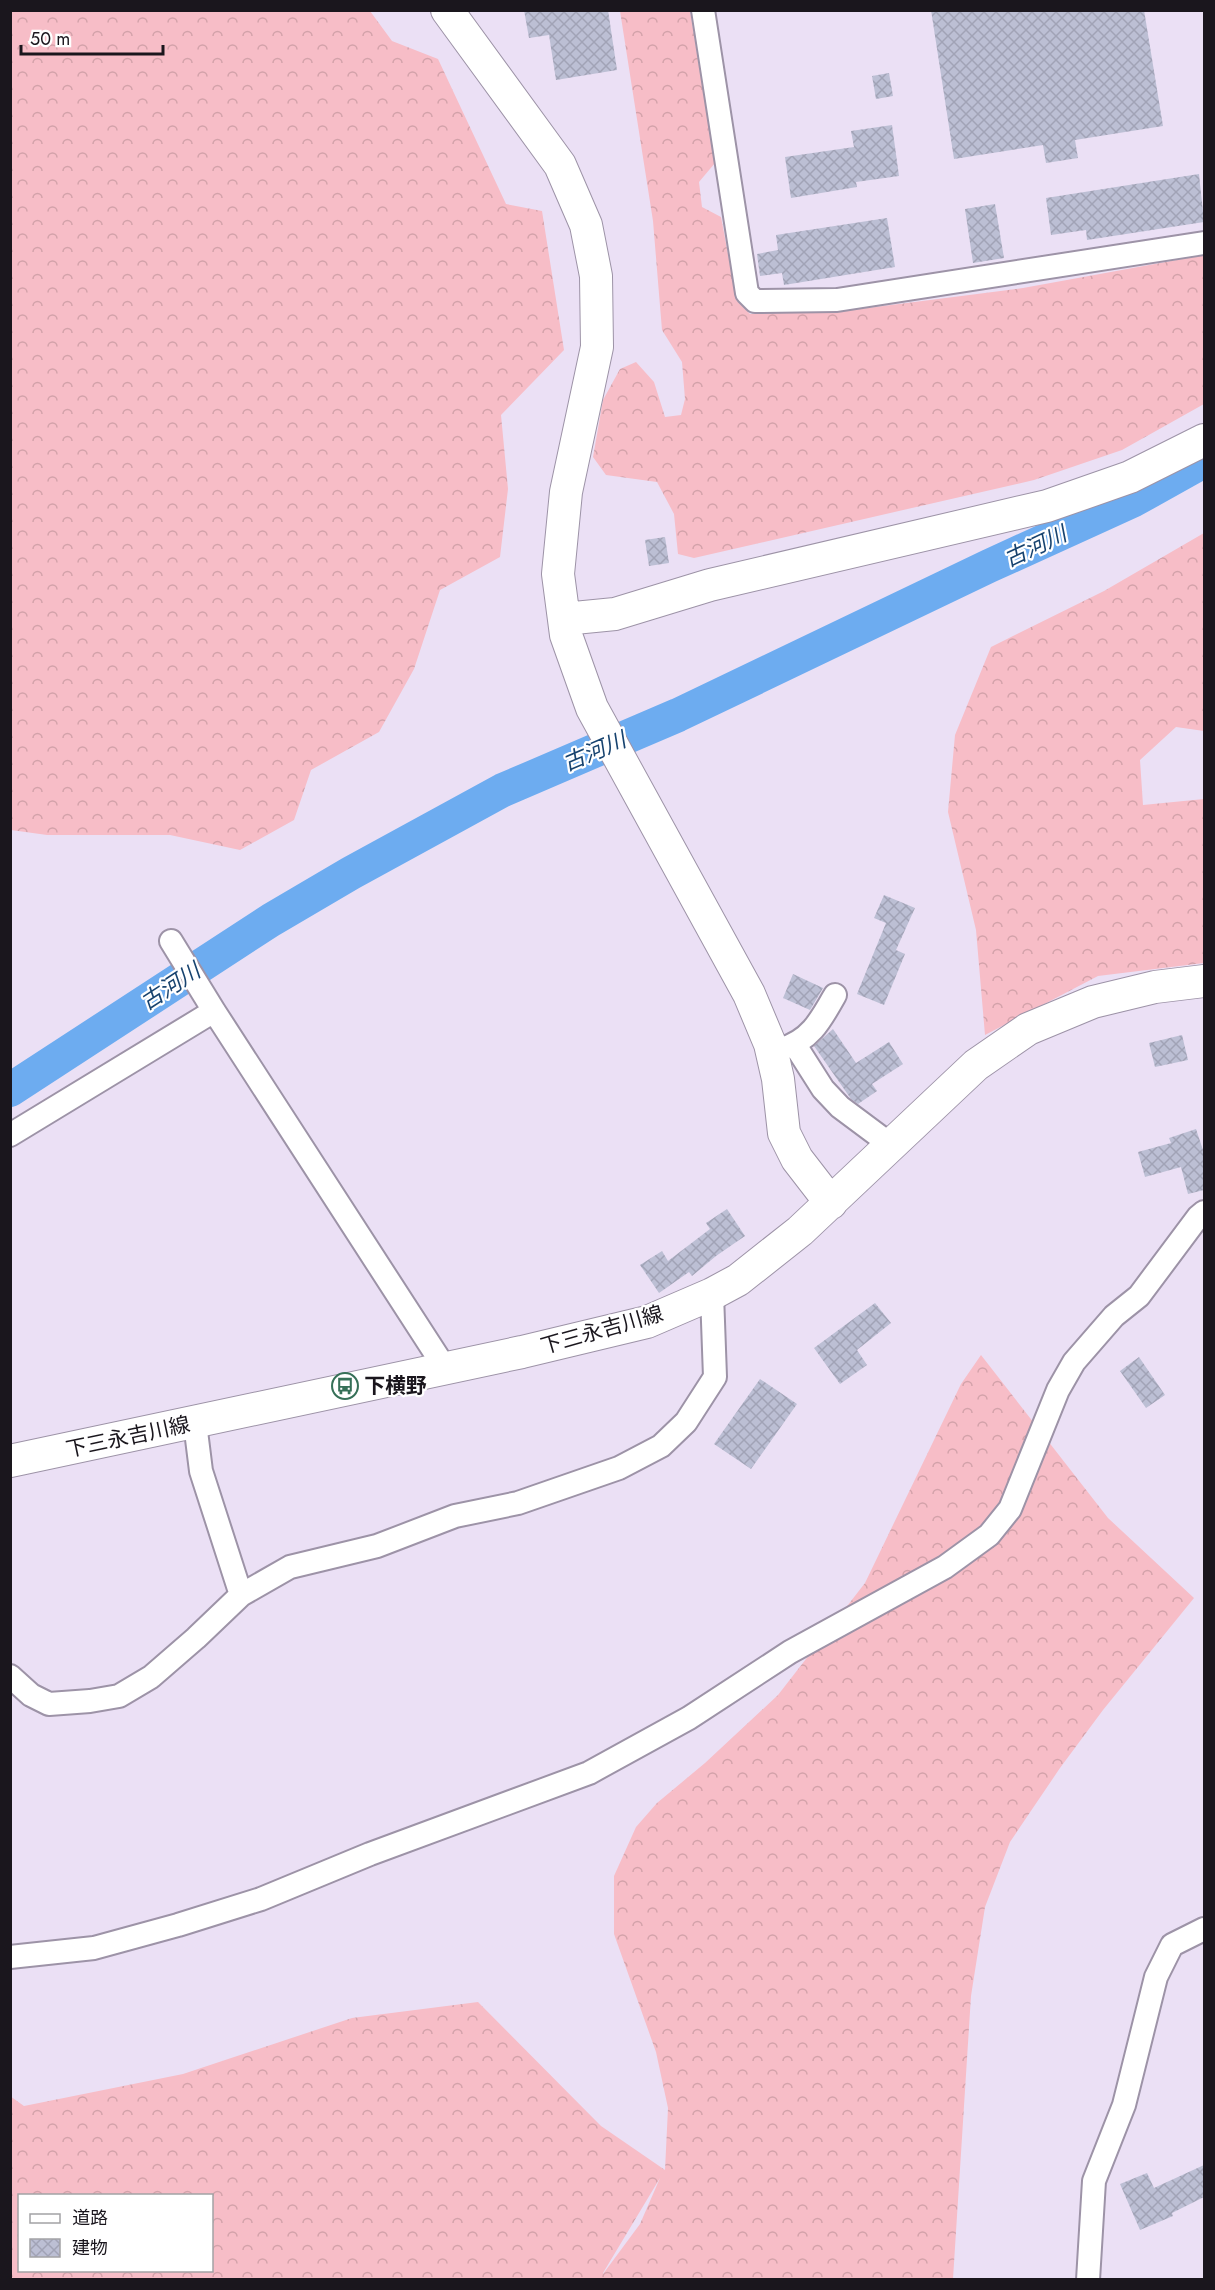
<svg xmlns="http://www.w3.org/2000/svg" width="1215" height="2290" font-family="Jost,'Noto Sans JP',sans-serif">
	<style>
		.forest { fill: url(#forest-crowns); fill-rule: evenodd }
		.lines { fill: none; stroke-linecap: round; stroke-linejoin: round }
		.river { stroke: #6dacf0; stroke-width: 34 }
		.building { fill: url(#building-cross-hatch) }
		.street-casing { stroke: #9d93a7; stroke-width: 26 }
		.secondary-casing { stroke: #9d93a7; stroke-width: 34 }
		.street { stroke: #fff; stroke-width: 22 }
		.secondary { stroke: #fff; stroke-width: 32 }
		.labels { text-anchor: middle; stroke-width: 4.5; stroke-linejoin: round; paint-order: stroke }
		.street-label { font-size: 21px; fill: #1a161d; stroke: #fff }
		.poi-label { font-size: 21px; font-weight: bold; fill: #1a161d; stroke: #fff; text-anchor: start }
		.water-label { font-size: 22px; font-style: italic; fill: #17436f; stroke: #fff }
	</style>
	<defs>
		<pattern id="forest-crowns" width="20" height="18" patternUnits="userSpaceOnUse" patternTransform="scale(1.5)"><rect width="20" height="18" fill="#f7bdc7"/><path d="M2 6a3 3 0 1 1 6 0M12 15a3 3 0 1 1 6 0" fill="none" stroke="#d3a2aa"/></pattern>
		<pattern id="building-cross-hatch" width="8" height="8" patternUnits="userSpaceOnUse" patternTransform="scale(1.5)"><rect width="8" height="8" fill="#bcbfd4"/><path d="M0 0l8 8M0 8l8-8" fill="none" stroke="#a1a3b6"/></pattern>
	</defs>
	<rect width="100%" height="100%" fill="#ebe0f5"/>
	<path class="forest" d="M11 10 370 11 392 41 438 59 506 204 542 211 564 350 501 415 508 489 500 557 440 590 414 669 379 732 311 770 294 820 240 850 170 835H47L11 830Z
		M620 11H690L715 163 699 182 702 207 721 217 737 301 750 314 852 310 1023 288 1204 255V404L1122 450 1034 480 694 558 678 554 674 514 657 482 606 475 593 457 603 400 620 369 636 362 654 382 665 417 681 415 685 399 682 362 662 330 653 221Z
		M1204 533V731L1176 727 1140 760 1143 805 1204 799V963L1098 976 985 1035 976 930 948 812 955 735 991 647 1104 591Z
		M981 1355 1108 1518 1194 1598 1103 1710 1060 1768 1010 1842 985 1907 971 1996 953 2279H11L10 2096 24 2106 183 2074 352 2018 478 2002 601 2126 665 2170 668 2108 656 2052 614 1934V1876L636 1827 657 1803 705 1763 778 1695 865 1583 961 1384ZM660 2178 640 2224 603 2274V2273ZM20 2196H212V2270H20Z"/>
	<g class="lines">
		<path class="river" d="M10 1090 271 920 351 873 503 790 678 715 989 566 1134 500 1204 461"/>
	</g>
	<path class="building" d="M524 10H608L617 70 556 80 549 35 529 38Z
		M931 10H1144L1163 126 1075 140 1078 158 1046 163 1043 145 954 159Z
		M889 73 893 96 876 99 872 76Z
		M892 125 899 176 856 182 857 187 791 198 785 157 854 147 851 131Z
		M1199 174 1204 222 1087 240 1086 230 1051 235 1046 198Z
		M995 204 1004 258 973 263 965 209Z
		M887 218 895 267 784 285 782 273 760 276 757 254 778 250 776 235Z
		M665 537 669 563 649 566 645 540Z
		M884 895 915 908 896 950 905 954 884 1005 857 994 886 923 874 918Z
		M793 974 823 988 810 1010 783 998Z
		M833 1029 856 1063 889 1042 903 1064 872 1084 877 1091 858 1104 851 1099 814 1046Z
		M1182 1035 1188 1060 1155 1067 1149 1043Z
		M1196 1129 1204 1153V1190L1188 1194 1181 1167 1145 1177 1138 1152 1171 1143 1169 1138Z
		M727 1209 745 1236 716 1256 692 1276 689 1272 659 1293 640 1265 662 1251 668 1261 710 1229 706 1223Z
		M875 1303 891 1323 857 1350 867 1365 840 1384 814 1348Z
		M1139 1357 1165 1395 1146 1408 1120 1371Z
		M760 1379 797 1404 751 1469 714 1444Z
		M1204 2165V2197L1172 2213 1173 2216 1140 2230 1120 2184 1147 2173 1154 2188Z"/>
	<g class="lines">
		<defs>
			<path id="street" d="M703 10 747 293 755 301 837 300 1204 243
				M171 941 214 1011 445 1368
				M795 1045 823 1089 840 1107 891 1145
				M781 1049C810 1041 821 1020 835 995
				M10 1135 214 1011
				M195 1423 201 1471 241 1595
				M10 1676 31 1695 49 1704 90 1701 119 1696 151 1677 196 1638 241 1595 290 1567 377 1546 455 1516 518 1503 619 1468 661 1446 686 1422 715 1377 712 1294
				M10 1957 94 1948 178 1925 261 1899 370 1854 589 1773 689 1718 790 1652 945 1567 989 1535 1010 1509 1058 1390 1074 1362 1114 1316 1139 1296 1198 1217 1204 1212
				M1088 2280 1094 2181 1124 2105 1156 1977 1172 1945 1204 1929"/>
			<path id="secondary" d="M447 10 560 165 586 225 596 276 597 347 566 492 558 574 566 635 592 708 749 994 770 1044 778 1079 784 1133 797 1159 831 1203
				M564 619 615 614 710 585 1047 506 1130 477 1204 440
				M10 1461 522 1352 647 1322 712 1294 738 1280 800 1231 976 1065 1028 1029 1093 1002 1155 987 1204 981"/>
		</defs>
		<use href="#street" class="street-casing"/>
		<use href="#secondary" class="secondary-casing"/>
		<use href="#street" class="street"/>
		<use href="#secondary" class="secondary"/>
	</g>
	<defs>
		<symbol id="bus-ring" viewBox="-11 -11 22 22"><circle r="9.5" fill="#fff" stroke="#367058" stroke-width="1.5"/><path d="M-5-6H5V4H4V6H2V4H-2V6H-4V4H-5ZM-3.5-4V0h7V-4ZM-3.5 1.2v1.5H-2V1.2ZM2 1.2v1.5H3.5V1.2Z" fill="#367058"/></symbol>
	</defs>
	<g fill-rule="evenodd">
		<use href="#bus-ring" x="330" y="1371" width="30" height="30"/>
	</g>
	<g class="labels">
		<g class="street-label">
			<text transform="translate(602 1330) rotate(-16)" y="7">下三永吉川線</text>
			<text transform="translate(128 1437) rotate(-12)" y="7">下三永吉川線</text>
		</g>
		<g class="poi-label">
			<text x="364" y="1393">下横野</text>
		</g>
		<g class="water-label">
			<text transform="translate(1035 546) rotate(-25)" y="8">古河川</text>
			<text transform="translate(594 751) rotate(-23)" y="8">古河川</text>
			<text transform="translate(170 986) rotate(-33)" y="8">古河川</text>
		</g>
	</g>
	<rect width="1215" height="2290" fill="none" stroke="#1a161d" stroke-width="24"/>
	<rect x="18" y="2194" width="195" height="78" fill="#ffffff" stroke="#a3a2a5" stroke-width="1.5"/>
	<rect x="30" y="2214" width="30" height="9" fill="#ffffff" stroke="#a3a2a5" stroke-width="1.5"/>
	<text x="72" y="2224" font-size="18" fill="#1a161d">道路</text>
	<rect x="30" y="2239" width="30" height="18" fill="url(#building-cross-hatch)" stroke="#a3a2a5" stroke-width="1.5"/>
	<text x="72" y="2254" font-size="18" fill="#1a161d">建物</text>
	<path d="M21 45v9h142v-9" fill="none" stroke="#1a161d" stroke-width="3"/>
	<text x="30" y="45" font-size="18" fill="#1a161d" stroke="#ffffff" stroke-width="4.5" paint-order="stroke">50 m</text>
</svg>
